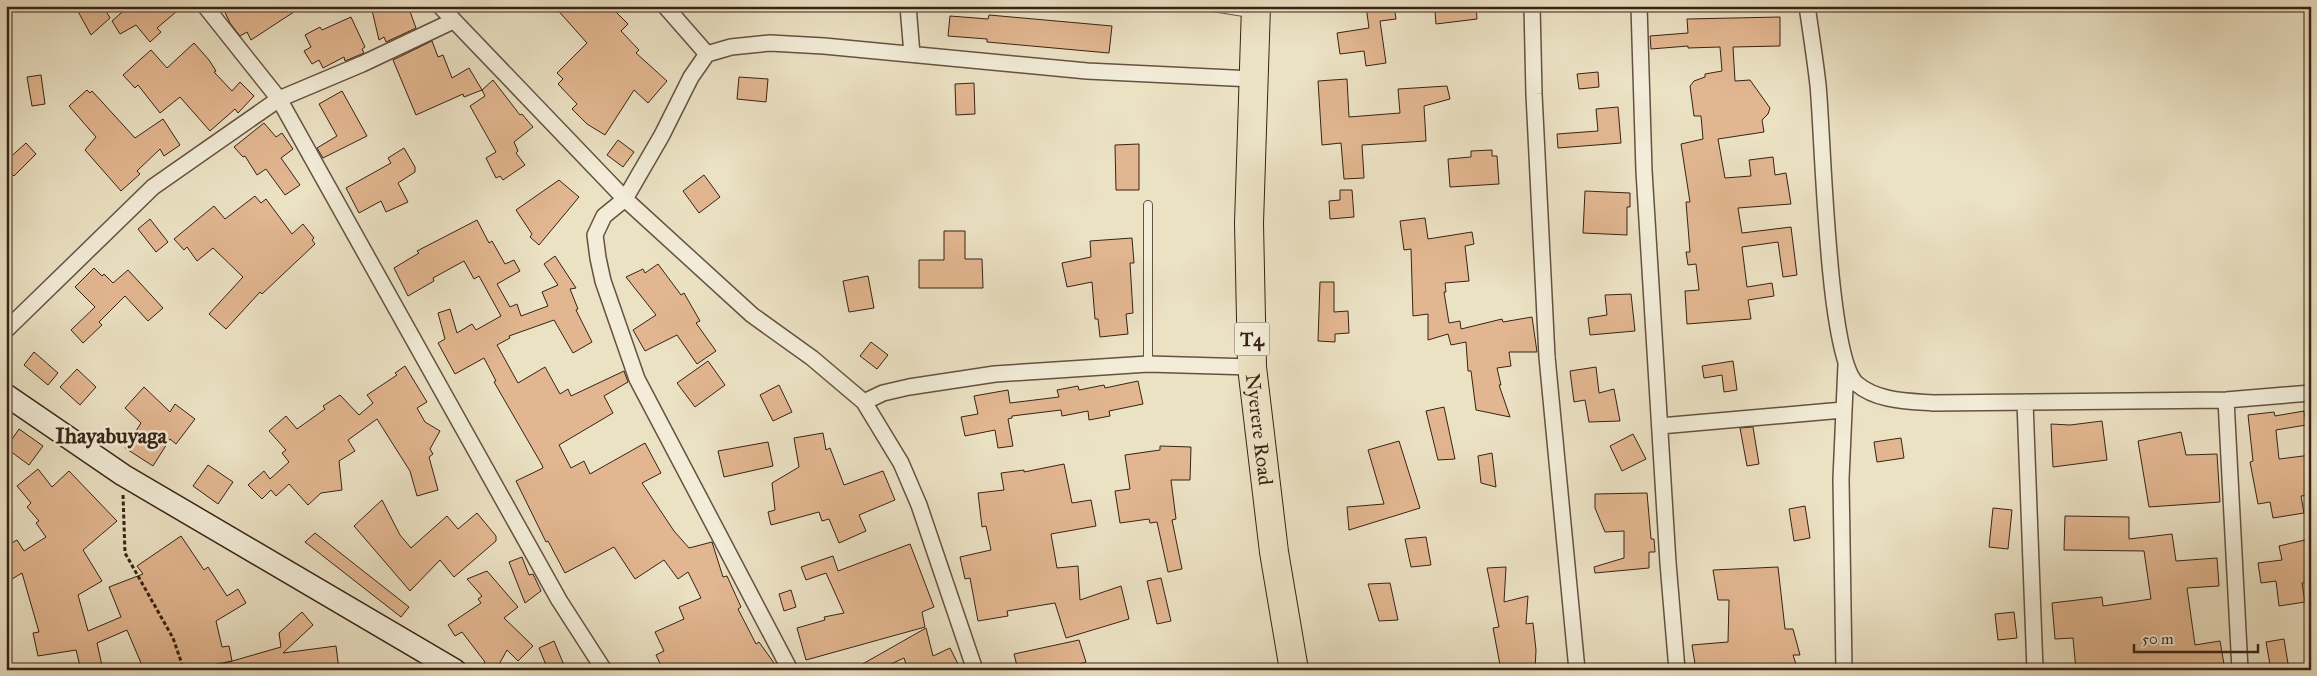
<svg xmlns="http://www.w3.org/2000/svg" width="2317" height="676" font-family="'IM FELL Great Primer',serif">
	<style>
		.building { fill: #e2b690; stroke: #382314 }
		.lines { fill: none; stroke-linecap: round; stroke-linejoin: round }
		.lane-casing { stroke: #655240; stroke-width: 10 }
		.street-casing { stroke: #655240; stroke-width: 18 }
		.secondary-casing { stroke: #382314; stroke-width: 24 }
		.highway-casing { stroke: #382314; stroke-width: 30 }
		.path { stroke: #382314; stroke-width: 3; stroke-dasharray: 4 2.5; stroke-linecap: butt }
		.lane { stroke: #f2ecd8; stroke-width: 8 }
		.street { stroke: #f2ecd8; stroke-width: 15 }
		.secondary { stroke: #f2ecd8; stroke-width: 21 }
		.highway { stroke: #ebe1c3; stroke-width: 28 }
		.labels { text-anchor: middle; stroke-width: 5; stroke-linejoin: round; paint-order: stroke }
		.shield { fill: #f2ecd8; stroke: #705f4f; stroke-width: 1 }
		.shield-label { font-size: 19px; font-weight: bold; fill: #382314 }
		.street-label { font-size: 20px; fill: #382314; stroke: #f2ecd8 }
		.quarter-label { font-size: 22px; font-weight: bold; fill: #382314; stroke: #f2ecd8 }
	</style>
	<rect width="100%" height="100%" fill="#ebe1c3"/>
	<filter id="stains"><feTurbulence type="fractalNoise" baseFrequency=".004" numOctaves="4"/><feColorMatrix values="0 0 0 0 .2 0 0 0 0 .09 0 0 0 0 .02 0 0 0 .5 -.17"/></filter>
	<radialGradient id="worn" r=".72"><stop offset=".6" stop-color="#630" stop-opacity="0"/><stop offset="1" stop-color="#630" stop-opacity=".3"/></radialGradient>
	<path class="building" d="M75 6H103L110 18 91 35Z
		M129 6H183L157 28 161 32 150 42 136 25 120 34 112 21Z
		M222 6H303L251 40 247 32 240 36 230 23Z
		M371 6H408L416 28 386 42 384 37 379 40Z
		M554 6H610L628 24 621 31 639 50 636 53 667 81 648 103 634 90 605 135 587 124 572 109 577 104 558 84 563 79 557 73 587 43Z
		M1366 6H1394L1396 19 1380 21 1386 63 1366 66 1364 51 1340 54 1337 33 1369 28Z
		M1476 6 1477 19 1436 24 1435 12Z
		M989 15 1112 26 1109 53 987 42V39L948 36 950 16 988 19Z
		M351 17 365 47 362 49 364 53 345 61 344 57 323 68 319 60 312 64 304 51 311 47 305 35 320 27 322 30Z
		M1780 17V46L1733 47 1735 81 1750 80 1770 108 1768 114 1762 120 1764 132 1718 139 1725 178 1751 176 1749 160 1773 157 1775 175 1786 173 1791 204 1738 208 1742 233 1791 227 1797 275 1783 277 1778 242 1742 247 1747 287 1772 283 1774 296 1748 300 1751 319 1687 324 1685 291 1699 290 1696 264 1688 265 1686 252H1690L1686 202H1690L1681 144 1703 139 1701 116H1694L1690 86 1694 81 1705 77V74L1722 71 1720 47 1688 48V46L1651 49 1650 36 1688 33 1687 19Z
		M432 41 438 57 443 55 452 78 469 68 482 90 493 80 520 115 522 114 533 127 514 142 518 151 516 153 525 165 503 180 500 176 496 178 486 158 496 152 470 106 485 96 482 90 464 97 463 94 416 115 393 60Z
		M194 43 209 60 216 71 214 72 232 91 240 82 254 96 238 113 235 109 210 131 180 97 160 113 138 85 135 88 123 75 151 50 167 68Z
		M1598 72 1599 87 1579 89 1577 74Z
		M41 75 45 104 32 106 27 77Z
		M739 77 768 79 766 102 737 99Z
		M1347 79 1349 117 1400 113 1398 89 1447 86 1450 99 1424 106 1426 141 1362 145 1364 178 1344 179 1341 143 1322 145 1318 81Z
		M974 83 975 114 956 115 955 84Z
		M87 90 90 93 92 91 135 138 163 119 180 145 164 156 160 149 137 171 140 174 121 191 85 150 96 137 69 106Z
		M342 91 367 136 323 158 317 148 337 136 319 104Z
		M1618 107 1621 143 1558 148 1557 134 1598 131 1596 109Z
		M264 123 276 137 282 133 293 149 281 158 300 185 285 195 266 169 257 175 245 156 243 157 234 147Z
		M618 140 634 152 623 167 607 155Z
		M26 143 36 154 14 176 6 168V161Z
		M1139 144V190H1116L1115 145Z
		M404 148 415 167V172L398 183 408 202 386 212 381 201 359 213 346 188 391 163 388 158Z
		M1492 150V156H1497L1499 184 1450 187 1448 159 1471 157V151Z
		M704 175 720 197 699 213 683 191Z
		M559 180 579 197 539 245 530 237 532 234 516 210Z
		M1340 190H1352L1354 217 1330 219 1329 201 1340 200Z
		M1585 191 1630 193V207H1627V235L1583 233Z
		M255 196 261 203 266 199 292 234 303 224 314 238 312 240 315 244 262 294 260 292 226 329 209 314 243 277 213 248 197 261 187 247 184 250 174 239 214 206 225 219Z
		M1425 218 1428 239 1472 232 1474 244 1465 246 1469 281 1445 283 1446 292H1444L1449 323 1460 321 1461 329 1502 319 1503 322 1532 317 1537 352H1509L1511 366 1497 368 1501 385H1499L1510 417 1476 410 1471 371H1468L1466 342 1451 345 1448 334 1428 340V314L1413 316 1411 249 1404 250 1400 221Z
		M150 219 168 242 156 252 138 229Z
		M477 220 489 243 492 241 505 264 514 260 520 271 497 284 510 307 517 304 521 316 548 306 542 292 558 285 544 264 555 256 576 288 570 289 578 309 576 310 592 342 573 353 554 320 509 336 510 338 497 345 518 383 545 367 560 394 568 389 571 396 624 371 628 382 604 396 613 413 559 445 571 468 584 461 590 474 645 443 661 473 642 483 674 531 689 548 712 542 723 577 727 576 741 607 738 609 756 644 759 642 779 670H663L656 655 664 651 655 632 684 619 679 607 701 598 688 572 678 579 664 560 635 579 614 547 565 573 548 541 546 542 516 481 543 468 542 465 494 382 496 381 484 358 455 374 438 343 445 339 438 313 450 309 457 333 472 324 476 330 501 316 479 276 474 279 464 261 433 278 434 281 408 296 394 268 419 253 417 251Z
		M944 231H965V259H982L983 288H919V260H944Z
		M1132 238 1134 263H1130L1133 313 1126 314 1128 334 1100 337 1098 319H1095L1092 282 1067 287 1062 263 1091 257 1090 241Z
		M658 264 681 295 684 293 700 321 696 323 716 351 697 364 677 335 645 351 633 330 656 315 626 277 643 269 645 273Z
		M94 268 102 276 104 274 113 283 128 270 163 308 148 321 125 296 99 322 102 325 83 343 71 330 95 307 75 287Z
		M868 276 874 308 849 312 843 281Z
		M1320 282H1334V312L1348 311 1349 333 1335 334V342L1318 341Z
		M1631 294 1635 331 1590 335 1588 318 1607 315 1605 295Z
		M871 342 888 355 877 369 860 356Z
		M34 352 58 373 48 385 24 365Z
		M708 361 725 385 695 407 677 383Z
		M1733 361 1737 390 1724 392 1722 375 1704 378 1702 366Z
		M405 366 427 402 417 408 425 422 440 431 430 449 433 454 429 457 438 490 417 496 410 471 377 419 348 440 355 451 339 461 342 490 321 493 308 505 289 484 276 496 271 490 262 499 248 485 264 471 270 479 289 462 282 453 286 450 269 431 286 416 297 429 325 409 323 406 340 395 359 415 373 403 367 395 397 375 395 373Z
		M1596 367 1599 393 1614 389 1620 421 1589 422 1585 400 1574 402 1570 371Z
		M77 369 96 387 80 405 60 387Z
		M1138 381 1143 404 1109 411 1110 416 1089 420 1088 411 1062 416 1061 410 1012 416V418L1008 419 1013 446 998 448 995 430 965 436 961 417 978 414 974 396 1008 390 1010 403 1059 397 1057 390 1078 386 1079 390 1104 385 1105 388Z
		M779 385 792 412 773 421 760 395Z
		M144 387 170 412 175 404 195 419 176 444 170 439 153 466 125 448 141 423 125 408Z
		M1444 407 1455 459 1438 460 1426 411Z
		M2304 411 2306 425 2276 430 2279 459 2311 455V495L2301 496 2304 513 2273 518 2270 502 2258 504 2250 462 2253 461 2248 415 2274 412 2275 416Z
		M2102 421 2107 460 2053 467 2051 424 2070 425Z
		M1753 427 1759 464 1747 466 1740 428Z
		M19 429 43 446 29 465 6 448Z
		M2181 432 2186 455 2217 454 2220 502 2149 507 2138 441Z
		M823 433 826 450 830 448 844 485 883 471 895 500 859 515 866 531 839 543 829 519 822 521 819 512 771 525 768 512 775 510 772 483 799 467 794 438Z
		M1633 434 1646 459 1622 471 1610 446Z
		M1901 438 1904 458 1877 462 1874 442Z
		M1399 441 1420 508 1349 530 1347 507 1384 504 1368 450Z
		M768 442 773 466 724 477 718 451Z
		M1160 446 1191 447 1190 480H1171L1176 519 1172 520 1182 569 1168 572 1157 522 1150 523 1149 519 1120 523 1115 491 1130 489 1125 455 1160 450Z
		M1492 453 1496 487 1481 483 1478 456Z
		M1064 464 1072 503 1091 500 1096 526 1051 534 1057 568 1078 566 1080 600 1121 586 1129 619 1066 638 1055 603 1007 611 1008 616 978 621 970 578 965 579 960 557 991 550 986 526 982 527 978 493 1004 490 1001 473 1024 470V472Z
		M208 465 233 482 218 504 193 486Z
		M38 469 52 487 69 471 117 521 83 550 102 581 78 595 88 631 121 617 109 587 143 574 137 566 181 536 204 570 208 567 227 596 238 589 246 603 216 621 222 647 229 646 232 661 202 667 203 670H144L127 630 97 643 103 670H81L76 650 38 656 33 633 39 632 22 573 12 579 6 569V546L17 540 24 551 46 537 36 523 39 521 27 507 31 503 17 486Z
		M1647 493 1651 539H1654L1655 552H1649V568L1595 573 1594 567 1624 558V531L1605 532 1595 508V494Z
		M382 500 400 535 411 548 447 516 458 529 477 513 496 536V541L454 577 440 560 410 591 354 526Z
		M1805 506 1810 538 1794 541 1789 509Z
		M1993 508 2012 510 2008 549 1989 547Z
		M2065 516 2129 517V539L2172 534 2176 561 2217 558 2219 586 2187 588 2195 645 2220 641 2225 670H2076L2073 638 2055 639 2052 603 2102 597 2103 606 2151 599 2144 551 2064 550Z
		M315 533 409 607 401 617 305 542Z
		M1426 537 1431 565 1411 567 1405 539Z
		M2305 540 2311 582 2302 583 2305 602 2279 606 2276 581 2261 583 2258 563 2282 560 2279 546Z
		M910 544 934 607 922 612 925 627 806 660 797 628 825 620 824 617 844 613 826 573 806 580 801 567 833 556 838 571Z
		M522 557 529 575 533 574 541 591 525 603 509 562Z
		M1506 567 1504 602 1528 596 1526 624 1533 623 1536 650 1535 670H1501L1493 628 1499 627 1487 568Z
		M1778 567 1785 629H1793L1800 655H1793L1798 670H1696L1692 645 1728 642 1729 600H1718L1713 570Z
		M487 571 518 607 504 618 533 646 518 661 507 650 496 670H480L485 662 462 632 455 636 448 625 481 603 478 599 482 596 467 579Z
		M1161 578 1171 621 1157 624 1147 581Z
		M1390 583 1398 620 1379 621 1368 584Z
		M791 590 796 607 784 611 779 594Z
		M302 612 313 625 283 653 336 646 339 670H286V666L272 670H216L215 666 281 647 279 633Z
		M2014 612 2017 638 1998 640 1995 614Z
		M926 628 933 656 950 648 961 670H908L904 658 878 670H852Z
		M2284 639 2289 670H2271L2266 642Z
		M1079 640 1086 662 1071 667 1072 670H1018L1014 654Z
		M554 641 566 670H548L539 648Z"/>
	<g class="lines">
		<defs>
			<path id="lane" d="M1207 6 1250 13
				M1148 205V364"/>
			<path id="street" d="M205 6 279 99 559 600 604 670
				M440 6 625 199 752 315 812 358 864 402 901 463 919 505 975 670
				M665 6 707 54
				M908 6 912 54
				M1532 6 1534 94 1547 357 1577 670
				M1639 6 1644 171 1668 563 1677 670
				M1807 6C1811 33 1815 59 1818 85 1823 135 1827 358 1857 384 1877 401 1907 401 1933 403L2226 400 2311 393
				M6 330 153 187 279 99 362 64 453 21
				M2226 400 2240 670
				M864 402 883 393 909 387 995 374 1148 364 1252 367
				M2025 402 2035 670
				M1660 426 1843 410
				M790 670 637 379 603 281 598 258 595 235 604 216 625 199 662 135 691 77 707 54 731 47 770 43 824 46 1087 71 1253 79
				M1844 670 1841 479 1846 365"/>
			<path id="secondary" d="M6 395 123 475 455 670"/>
			<g id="highway">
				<path id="s1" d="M1256 6 1249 223 1252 367 1274 552 1294 670"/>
			</g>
		</defs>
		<use href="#lane" class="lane-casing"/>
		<use href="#street" class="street-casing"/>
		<use href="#secondary" class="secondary-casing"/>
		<use href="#highway" class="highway-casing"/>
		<path class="path" d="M123 495 125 553 173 638 184 670"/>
		<use href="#lane" class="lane"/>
		<use href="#street" class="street"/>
		<use href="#secondary" class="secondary"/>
		<use href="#highway" class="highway"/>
	</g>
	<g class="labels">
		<rect class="shield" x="1234.5" y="322.5" width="35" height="33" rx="4"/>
		<g class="shield-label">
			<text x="1252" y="346">T4</text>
		</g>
		<g class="street-label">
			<text dy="7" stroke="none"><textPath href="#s1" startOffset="424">Nyerere Road</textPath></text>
		</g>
		<g class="quarter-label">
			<text x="111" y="443">Ihayabuyaga</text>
		</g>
	</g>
	<rect width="2317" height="676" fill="none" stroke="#ebe1c3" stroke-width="25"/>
	<rect x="8" y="8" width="2302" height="661" fill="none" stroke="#382314" stroke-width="2.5"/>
	<rect x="12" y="12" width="2292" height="651" fill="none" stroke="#382314"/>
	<path d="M2134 644v8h124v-8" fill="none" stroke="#382314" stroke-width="2.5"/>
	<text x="2142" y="644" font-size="15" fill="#382314" stroke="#f2ecd8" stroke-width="4" paint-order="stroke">50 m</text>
	<rect width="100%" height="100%" filter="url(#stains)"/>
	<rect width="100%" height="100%" fill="url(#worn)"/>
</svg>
